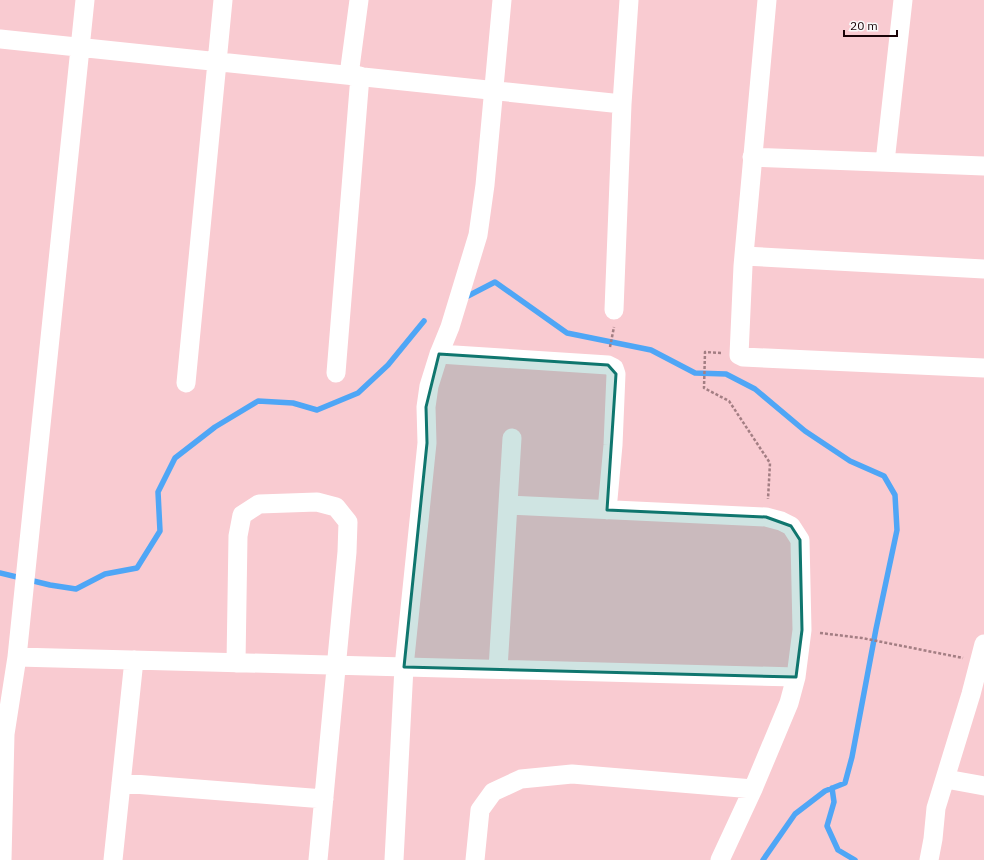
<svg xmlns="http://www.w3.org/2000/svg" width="984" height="860" font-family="'IBM Plex Sans',sans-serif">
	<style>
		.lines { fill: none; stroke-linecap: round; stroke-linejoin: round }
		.stream { stroke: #4fa6f6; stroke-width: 5.5 }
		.path { stroke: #a37e83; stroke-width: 2.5; stroke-dasharray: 3 2; stroke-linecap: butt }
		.minor { stroke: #fff; stroke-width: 19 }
		.marked { fill: #0f766e; fill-opacity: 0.2; stroke: #0f766e; stroke-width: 3; stroke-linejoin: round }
	</style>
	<rect width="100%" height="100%" fill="#f9cbd1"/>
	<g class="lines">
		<path class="stream" d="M464 298 495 282 567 333 651 350 695 373 726 374 755 389 805 431 850 461 884 476 895 495 897 530 876 629 852 757 845 783 825 791 795 814 763 860
			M0 573 50 585 76 589 105 574 137 568 160 531 158 492 175 458 215 427 258 401 293 403 317 410 358 393 388 365 424 321
			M832 788 834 802 827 826 838 850 855 860"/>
		<path class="path" d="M610 347 614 327
			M721 353 705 352 704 388 729 401 770 463 768 499
			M820 633 862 638 963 658"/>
		<path class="minor" d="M767 0 743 266 739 355 743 357 984 368
			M0 39 622 104
			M349 75 359 0
			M752 157 984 166
			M885 162 903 0
			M744 256 984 269
			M614 310 622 104 629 0
			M439 354 608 365 614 368 616 374 613 445 607 510
			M336 373 360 76
			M186 383 223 0
			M508 505 766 517 781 521 791 526 800 540 802 630 796 677 789 703 753 789 720 860
			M17 657 796 677
			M236 663 238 536 242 515 259 504 317 502 336 507 348 522 347 552 318 860
			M498 669 512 438
			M946 779 984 786
			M121 783 324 799
			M2 860 5 734 17 657 85 0
			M113 860 134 660
			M394 860 404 667 427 443 426 407 429 386 439 354 450 327 478 235 485 185 502 0
			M475 860 480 810 493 792 521 779 572 774 753 789
			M929 860 933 839 936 808 971 694 984 644"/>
	</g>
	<path class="marked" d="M439 354 608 365 616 374 607 510 766 517 791 526 800 540 802 630 796 677 404 667 427 443 426 407Z"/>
	<path d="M844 30v6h53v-6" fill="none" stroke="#1a0408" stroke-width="2"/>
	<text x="850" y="30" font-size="12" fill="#1a0408" stroke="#fafafa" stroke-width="3" paint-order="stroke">20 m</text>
</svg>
